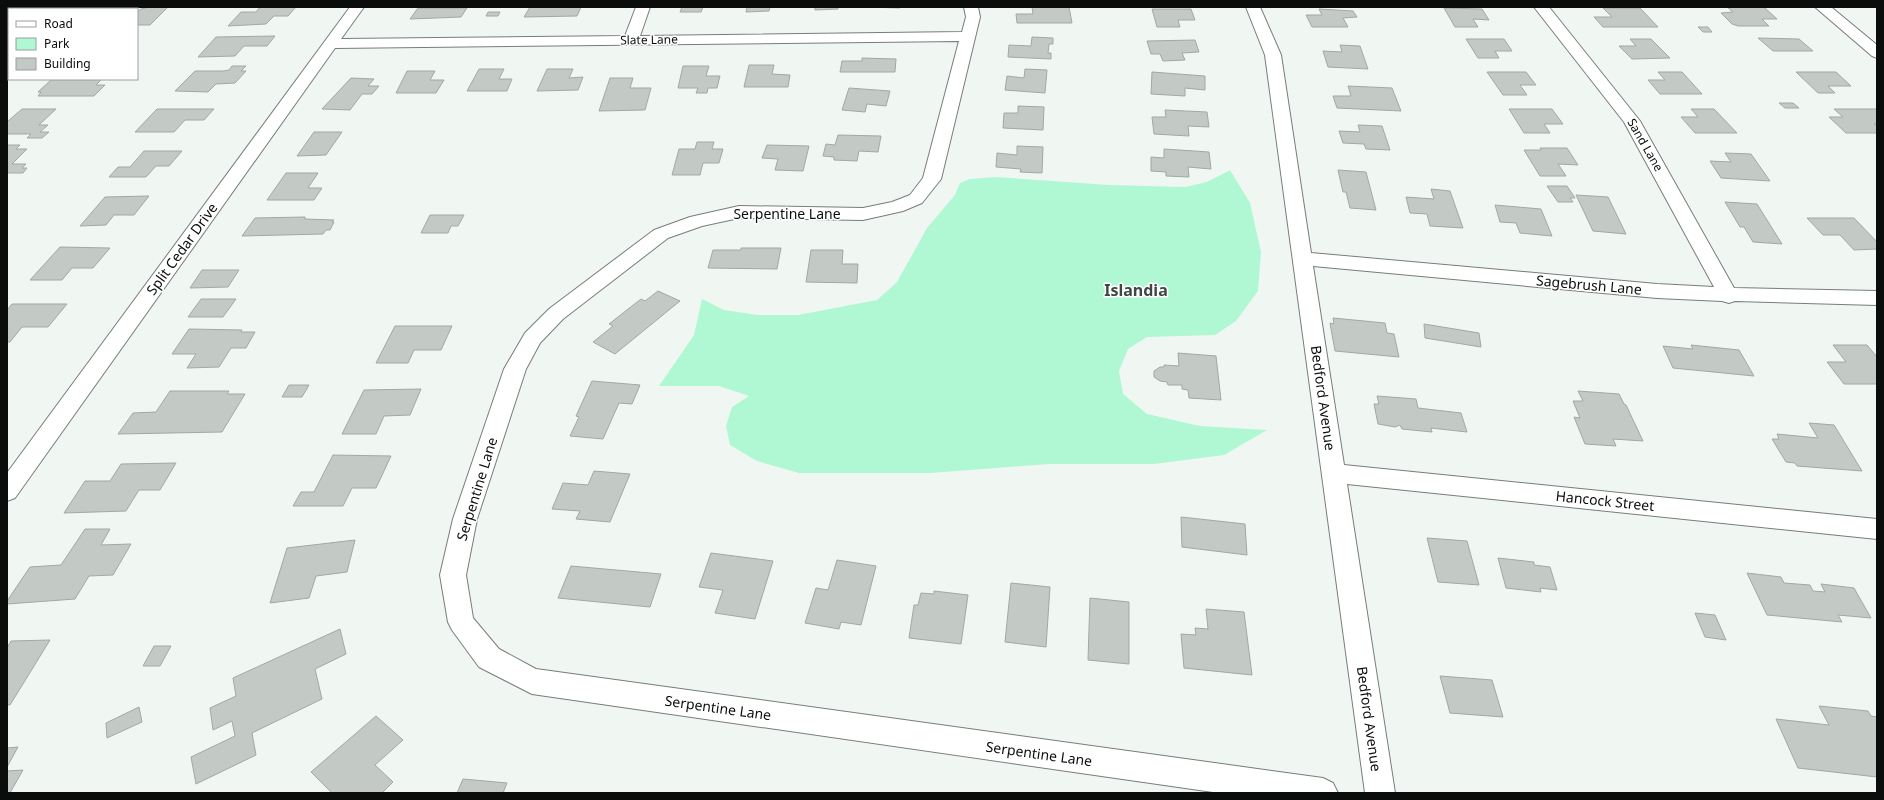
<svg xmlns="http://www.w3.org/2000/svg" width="1884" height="800" font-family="'Noto Sans',sans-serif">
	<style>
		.green { fill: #b0f7d3 }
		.building { fill: #c3c9c5; stroke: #a2a8a4 }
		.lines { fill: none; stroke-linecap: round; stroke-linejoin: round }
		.minor-casing { stroke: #777d7a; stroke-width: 2 }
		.minor { fill: #fff; fill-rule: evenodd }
		.labels { text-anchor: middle; stroke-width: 3; stroke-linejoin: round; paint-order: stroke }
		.far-street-label { font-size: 12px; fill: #0a0d0b; stroke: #fff }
		.street-label { font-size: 14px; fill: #0a0d0b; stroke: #fff }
		.quarter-label { font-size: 16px; font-weight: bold; fill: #404643; stroke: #fff }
	</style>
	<rect width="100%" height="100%" fill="#f0f7f3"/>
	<path class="green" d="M1230 170 1250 203 1261 252 1258 291 1236 321 1215 335 1147 337 1128 349 1119 371 1123 394 1147 414 1200 426 1267 430 1224 455 1154 464H1049L931 473H799L757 461 730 445 726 426 732 407 749 396 719 386H659L694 335 702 299 724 310 758 315H798L877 300 897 282 927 228 955 195 960 183 970 179 995 177 1109 185 1185 187 1207 182Z"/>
	<path class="building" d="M150 7H168L150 25H137V12L141 9Z
		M260 7H296L288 16H274L266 24 228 26 241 12H256Z
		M530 7H581L577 16 524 17Z
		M682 7H703L701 12H680Z
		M747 7H770L769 11 746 12Z
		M815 7H838V9L815 10Z
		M865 7H901L900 8Z
		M1032 7H1069L1072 23H1017L1016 14H1033Z
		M1727 7H1764L1777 19H1762L1769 26H1738L1732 24 1721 13 1733 12Z
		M418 8H467L461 17 410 19Z
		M1444 8 1482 9 1489 20 1473 19 1478 27H1455Z
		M1603 8H1640L1658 27H1603L1594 17H1612Z
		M1152 9H1191L1195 20H1178L1180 27H1157Z
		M1319 9 1353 11 1357 17 1343 18 1348 27H1312L1306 15H1322Z
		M488 12H500L498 16H486Z
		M1698 27H1708L1712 32H1703Z
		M275 36 267 46H244L235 56 198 57 216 37Z
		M1032 37 1053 38V44H1049L1048 53H1051V59L1008 57 1009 45 1031 46Z
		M1758 38 1799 39 1813 51H1773Z
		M1466 39H1504L1512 51H1495L1499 58H1478Z
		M1630 39H1651L1670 58 1632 59 1619 46H1636Z
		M1195 40 1199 52 1182 53 1185 60 1163 61 1160 54H1151L1147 41Z
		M1340 45 1360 46 1368 69 1328 67 1323 51 1342 52Z
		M862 58 896 59 895 72H840L842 61H862Z
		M749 65H774L772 74 790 75 788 87H744Z
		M232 66H246L241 71H246L235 83 216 84 208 92 175 91 195 71H223L229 70Z
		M683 66H709L706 76H720L717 88H708L707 93H696L698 88H678Z
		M479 69H504L499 79H512L507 91H467Z
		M547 69H573L569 78 583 77 578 90 537 91Z
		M1025 69 1047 70 1045 93 1005 90 1007 76 1024 78Z
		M407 71H435L430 80H444L436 93H396Z
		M1152 72 1205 76V90L1185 88V96L1151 94Z
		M1487 72H1526L1536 85H1520L1527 95H1503Z
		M1658 72H1682L1702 94H1660L1648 80H1665Z
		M1796 72H1836L1851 86H1828L1835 93H1818Z
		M351 78 374 79 368 86H379L372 94H362L350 110 322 109Z
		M610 78H633L630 88H651L645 110 599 111Z
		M52 79H102L96 85H105L94 96H38L41 92H38Z
		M1348 86 1392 88 1401 111 1337 108 1333 96H1351Z
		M849 88 890 91 886 106 867 104 865 112 842 110Z
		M1779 103H1793L1799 108H1785Z
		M1018 106 1044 107 1043 130 1003 128 1004 113H1018Z
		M22 109H56L39 125H48L40 132H49L42 138H27L31 134H7V122Z
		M157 109H214L204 120H185L174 132H135Z
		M1509 109H1552L1563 124H1544L1550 133H1524Z
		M1691 109H1714L1737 133H1695L1681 117H1698Z
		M1834 109H1877V124H1874L1877 126V133H1846L1829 117H1843Z
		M1165 110 1207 112 1209 127 1188 126 1189 136 1154 134 1152 117H1166Z
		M1358 125 1382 126 1390 150 1366 149 1364 144 1343 143 1339 131 1360 132Z
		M314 132H342L326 155 297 156Z
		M838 135 881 136 878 152 859 151 857 161 834 160V157L823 156 826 144 835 145Z
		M697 142H714L712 149H723L719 163H703L700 175H672L679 149H695Z
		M7 145H20L16 149H27L12 164H26L22 168H27L23 173H7Z
		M767 145 809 146 803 171 775 170 778 159 762 158Z
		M1017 146 1043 147 1042 173 1020 172 1021 169 996 167 997 153 1017 155Z
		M1540 148H1567L1578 165 1558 164 1566 176H1540L1524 150H1541Z
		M1164 149 1209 152 1211 169 1188 167 1189 177 1166 176V172L1151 171V157L1164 158Z
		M144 151H182L169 166H156L146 177H109L118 167H130Z
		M1725 153 1751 154 1770 181 1721 178 1710 161 1731 162Z
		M1338 170 1366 172 1376 210 1350 208 1346 192H1343Z
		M286 173H318L308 188H322L314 200H267Z
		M1547 186H1567L1575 198H1570L1573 202H1558Z
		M1431 189 1450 191 1463 228 1430 226 1427 214 1410 213 1406 197 1434 199Z
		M1576 195 1608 197 1626 234 1593 231Z
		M149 196 134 215H114L106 225 80 226 105 197Z
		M1725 202 1757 204 1782 244 1753 242 1744 227H1740Z
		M1495 205 1541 209 1552 236 1520 233 1516 223 1500 222Z
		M430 215H464L458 226H451L448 233H421Z
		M305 217V219L334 220 332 222H334L330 230H326L323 234 242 236 255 218Z
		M1807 218H1854L1877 242V249L1854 250 1840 235H1823Z
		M60 247 110 248 93 268H72L62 280H30Z
		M741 248H781L777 269 708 268 713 250H741Z
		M811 250H843L842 264H858L857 283 806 282Z
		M202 270H239L228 287 190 288Z
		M658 291 680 301 615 354 593 342 613 326 609 324 641 299 645 301Z
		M201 299H236L223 317H188Z
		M12 304H67L48 327H22L10 342H7V310Z
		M1333 318 1385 323 1387 333 1394 334 1399 357 1335 351 1330 323 1334 324Z
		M1424 324 1479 333 1481 347 1425 338Z
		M395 326H452L441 350H414L408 363H376Z
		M189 329 242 330 241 332H255L246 348H231L219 367 187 368 196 354H172Z
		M1691 345 1739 350 1754 376 1673 368 1663 346 1693 349Z
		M1833 345H1867L1877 357V384H1844L1827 362H1846Z
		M1178 353 1216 356 1221 400 1189 398 1188 390 1182 389V385H1168L1167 382 1160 381 1154 377V371L1160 367H1164V365L1179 366Z
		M592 381 640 385 632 404 619 403 603 439 570 436 579 417 576 416Z
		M289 385H309L302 397H282Z
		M421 389 410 415 384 416 376 434H342L364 390Z
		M170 391H229L227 394H245L222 432 118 434 133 413 156 412Z
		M1578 391 1619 394 1624 404 1626 405 1643 441 1613 439 1616 446 1585 444 1574 417 1580 418 1573 401H1583Z
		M1377 396 1416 399 1418 408 1461 413 1467 432 1431 428 1432 432 1402 429 1400 425 1395 427 1378 424 1374 404H1379Z
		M1809 423 1834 425 1862 471 1797 466 1795 463 1786 462 1772 439H1779L1777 434 1818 438Z
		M333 455 391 456 376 488H352L343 506H293L301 492H314Z
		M176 463 160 490H139L126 511 64 513 85 481H110L121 464Z
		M594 471 630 474 610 522 576 519 580 511 552 509 563 483 588 485Z
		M1181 517 1245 524 1247 555 1182 547Z
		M85 529H110L101 545 131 544 113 575 89 576 75 599 7 604V601L30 567 61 565Z
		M1427 538 1467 541 1479 585 1438 582Z
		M355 540 347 572 316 576 309 598 270 603 287 548Z
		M711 553 773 561 755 619 715 613 723 590 699 587Z
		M1498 558 1534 562V565L1550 567 1557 590 1540 588 1541 592 1506 588Z
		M837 560 876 566 861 625 841 622 839 629 805 623 816 588 828 590Z
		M571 566 661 574 650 607 558 598Z
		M1747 573 1781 577 1784 583 1810 585 1813 591 1825 592 1821 584 1854 588 1871 618 1838 615 1842 622 1767 615Z
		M1011 583 1050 587 1046 647 1005 642Z
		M934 591 968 595 961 644 909 638 914 605H918L921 593 934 594Z
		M1090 598 1129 602V664L1088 660Z
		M1206 609 1244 612 1252 675 1184 668 1181 634 1196 635 1195 628 1208 629Z
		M1695 613 1715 615 1726 640 1705 637Z
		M340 629 346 654 315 669 322 699 252 733 256 755 196 784 191 757 235 736 232 721 213 730 210 708 236 696 233 678Z
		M50 640 10 705H7V648L11 641Z
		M154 646H171L160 666H143Z
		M1440 676 1492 680 1503 717 1450 713Z
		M1819 706 1868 711 1871 716 1877 717V777L1798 768 1776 719 1829 725Z
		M139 707 142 722 107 738 106 723Z
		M376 716 403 740 375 765 393 782 382 793H332L311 772Z
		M18 747 7 767V748Z
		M23 770 10 793H7V771Z
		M463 779 507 783 503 793H457Z"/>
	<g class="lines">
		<defs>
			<path id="minor" d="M66 7H81L80 9H65Z
				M350 7H364L341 39 625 36 636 7H650L640 36 962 32 966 17 964 7H978L980 17 941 179 922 203 903 211 863 220 739 218 702 226 668 238 563 319 540 343 526 369 477 519 466 575 473 618 499 649 536 669 1323 778 1333 783 1338 793H1220L532 694 479 667 452 630 448 622 440 575 453 519 504 369 525 333 549 309 654 230 690 217 739 206 863 208 892 202 910 195 923 178 959 41 335 48 15 498 7 501V473Z
				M1246 7H1260L1281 55 1311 253 1657 284 1714 287 1624 122 1534 7H1549L1640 121 1734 288 1877 291V305L1735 301 1729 303 1722 301 1657 298 1313 266 1344 465 1877 519V539L1347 484 1395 793H1365L1265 55Z
				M1815 7H1831L1877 45V58L1872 56Z
				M9 61V72L7 73V62Z"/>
		</defs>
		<use href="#minor" class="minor-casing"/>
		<use href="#minor" class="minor"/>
	</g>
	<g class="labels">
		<g class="far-street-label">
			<text transform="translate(649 40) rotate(-1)" y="4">Slate Lane</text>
			<text transform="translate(1645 145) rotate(60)" y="4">Sand Lane</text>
		</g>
		<g class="street-label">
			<text x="787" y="219">Serpentine Lane</text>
			<text transform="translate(182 249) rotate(-54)" y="5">Split Cedar Drive</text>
			<text transform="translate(1589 285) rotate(5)" y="5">Sagebrush Lane</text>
			<text transform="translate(1323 398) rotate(82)" y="5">Bedford Avenue</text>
			<text transform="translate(477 489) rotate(-73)" y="5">Serpentine Lane</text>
			<text transform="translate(1605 501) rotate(6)" y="5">Hancock Street</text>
			<text transform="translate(718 708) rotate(8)" y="5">Serpentine Lane</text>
			<text transform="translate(1369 719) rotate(82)" y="5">Bedford Avenue</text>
			<text transform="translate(1039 754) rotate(8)" y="5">Serpentine Lane</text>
		</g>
		<g class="quarter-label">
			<text x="1136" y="296">Islandia</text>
		</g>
	</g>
	<rect width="1884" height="800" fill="none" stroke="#0a0d0b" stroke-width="16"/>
	<rect x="8" y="8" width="130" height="72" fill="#ffffff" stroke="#9d9e9d"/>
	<rect x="16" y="21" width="20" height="6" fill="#ffffff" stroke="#9d9e9d"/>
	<text x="44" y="28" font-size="12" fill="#0a0d0b">Road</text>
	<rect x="16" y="38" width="20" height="12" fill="#b0f7d3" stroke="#9d9e9d"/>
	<text x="44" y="48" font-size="12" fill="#0a0d0b">Park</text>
	<rect x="16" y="58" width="20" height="12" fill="#c3c9c5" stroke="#9d9e9d"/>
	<text x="44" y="68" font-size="12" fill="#0a0d0b">Building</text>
</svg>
